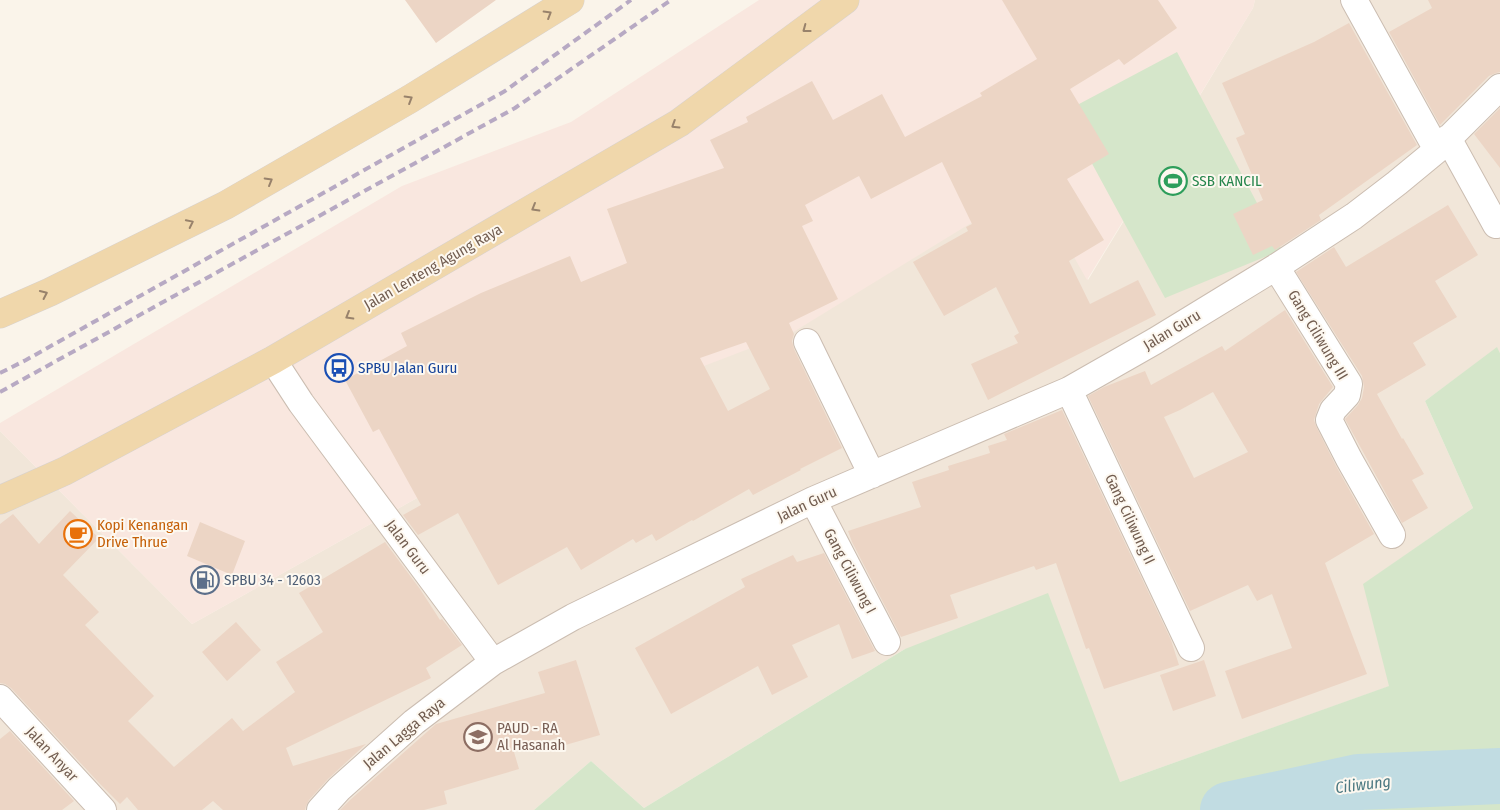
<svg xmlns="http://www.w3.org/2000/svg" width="1500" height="810" font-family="'Fira Sans Condensed',sans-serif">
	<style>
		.residential { fill: #f1e6d9 }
		.commercial { fill: #f9e7df }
		.green { fill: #d5e6ca }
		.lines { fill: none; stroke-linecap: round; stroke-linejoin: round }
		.river { stroke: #c1dce2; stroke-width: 56 }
		.building { fill: #ecd5c5; fill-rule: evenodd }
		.street-casing { stroke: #cbbdb1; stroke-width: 28 }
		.primary-casing { stroke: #d8d2ce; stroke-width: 29 }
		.street { stroke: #fff; stroke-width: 26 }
		.primary { stroke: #f0d7ab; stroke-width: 28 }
		.rail { stroke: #b7a9c3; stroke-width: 4; stroke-dasharray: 8 5; stroke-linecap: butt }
		.oneway { stroke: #98826b }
		.labels { text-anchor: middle; stroke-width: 4; stroke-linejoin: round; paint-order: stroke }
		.leisure-label { font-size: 15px; fill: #27864d; stroke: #fdf8f0; text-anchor: start }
		.street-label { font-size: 15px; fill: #725d50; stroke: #fdf8f0 }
		.transit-label { font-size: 15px; fill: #164399; stroke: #fdf8f0; text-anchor: start }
		.food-label { font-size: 15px; fill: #c56008; stroke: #fdf8f0; text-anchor: start }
		.service-label { font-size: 15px; fill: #4e5e75; stroke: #fdf8f0; text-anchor: start }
		.education-label { font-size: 15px; fill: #785e54; stroke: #fdf8f0; text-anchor: start }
		.water-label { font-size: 16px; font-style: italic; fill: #4c7982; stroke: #fdf8f0 }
	</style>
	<rect width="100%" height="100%" fill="#faf4ea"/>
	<path class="residential" d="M1255 0H1500V353L1497 348 1425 401 1473 508 1364 584 1390 686 1120 782 905 649 644 808 591 761 534 810H0V431L192 624 542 428 1033 185 1088 280 1253 8Z"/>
	<path class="commercial" d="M759 0H1255L1253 8 1087 280 1033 185 795 331 542 428 192 624 0 431V423L402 186 571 122Z"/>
	<path class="green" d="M1177 52 1282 250 1165 298 1064 112Z
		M1497 347 1500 353V810H534L591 761 644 808 905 649 1048 593 1120 782 1389 686 1363 584 1473 508 1425 401Z"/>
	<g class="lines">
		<path class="river" d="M1228 810 1359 782 1500 776"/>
	</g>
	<path class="building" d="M405 0H496L436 43Z
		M1002 0H1158L1177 28 1124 65 1119 59 1070 89 1109 154 1067 179 1104 240 1069 261 1090 304 1138 280 1156 315 988 400 971 364 1018 343 1014 336 1019 333 996 287 944 316 913 262 968 231 966 227 972 224 942 162 871 199 859 176 805 205 813 221 802 226 838 299 789 323 794 334 792 341 794 349 842 448 800 469 801 470 753 495 749 489 693 521 692 520 656 541 652 534 636 543 633 539 581 570 567 547 498 585 458 513 418 535 403 515 421 505 379 429 373 432 345 380 407 346 401 333 481 293 570 256 581 282 627 263 607 209 724 168 710 140 748 122 746 117 812 81 833 120 882 94 905 137 982 96 980 93 1037 59ZM746 342 770 389 728 411 700 358Z
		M1428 0H1500V72L1496 73 1489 76 1440 125 1389 32 1432 8Z
		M1349 23 1417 145 1319 215 1321 220 1275 250 1272 246 1253 255 1233 214 1263 200 1236 138 1245 134 1222 83 1314 42Z
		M1500 108V168L1474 134Z
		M1448 205 1478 255 1435 281 1457 317 1413 343 1426 365 1377 394 1402 439 1403 438 1424 474 1412 480 1428 508 1402 523 1345 419 1358 405 1362 398 1364 387 1362 376 1296 272 1334 247 1346 267Z
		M1285 310 1333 387 1319 404 1314 420 1316 426 1336 466 1374 534 1325 563 1367 674 1242 719 1225 671 1292 648 1272 594 1257 601 1248 585 1190 611 1088 396 1104 387 1145 371 1151 385 1222 346 1225 351ZM1213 392 1248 452 1194 478 1164 417 1180 410Z
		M1062 410 1171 640 1179 665 1104 689 1089 648 1086 649 1056 563 1036 570 1034 566 950 595 958 618 901 637 852 542 848 531 921 507 912 482 949 470 948 466 990 453 988 446 1007 440 1004 434Z
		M70 511 99 538 63 575 99 612 85 625 154 696 128 721 174 767 232 718 243 731 295 692 276 662 323 632 299 593 385 542 420 589 440 620 442 619 462 645 426 668 431 678 286 748 293 766 366 744 328 779 309 800 306 806 305 810H223L213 801 202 810H138L127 797 120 804 100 784 11 688 5 684 0 683V524L13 514 39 544Z
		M200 522 245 541 232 575 187 556Z
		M824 553 875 651 852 659 839 624 792 645 808 677 772 695 758 666 671 714 635 648 745 587 741 579 793 555 797 562Z
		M236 622 261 650 227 681 202 652Z
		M576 660 600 735 562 746 559 737 514 752 519 769 444 791 447 804 424 810H340L350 800 436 724 545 693 538 672Z
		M1204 660 1216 696 1173 711 1160 675Z
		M10 731 74 801 62 810H0V739Z"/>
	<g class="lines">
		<defs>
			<path id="street" d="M1354 0 1437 150
				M1448 138 1496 225
				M1276 267 1349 384 1347 395 1333 410 1329 420 1349 459 1392 535
				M807 342 872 475
				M273 360 301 403 493 662
				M1069 390 1191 648
				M813 500 887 642
				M0 698 103 810
				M320 810 339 789 414 722 493 662 573 617 813 500 1069 390 1155 341 1276 267 1354 216 1397 183 1437 150 1500 87"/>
			<path id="primary" d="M0 314 50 292 226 205 410 99 570 0
				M0 500 65 471 273 360 679 123 845 0"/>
		</defs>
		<use href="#street" class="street-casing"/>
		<use href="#primary" class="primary-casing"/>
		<use href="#street" class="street"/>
		<use href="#primary" class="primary"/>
		<path class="rail" d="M0 373 26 360 505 91 631 0
			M0 392 515 108 671 0"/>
	</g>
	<defs><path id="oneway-chevron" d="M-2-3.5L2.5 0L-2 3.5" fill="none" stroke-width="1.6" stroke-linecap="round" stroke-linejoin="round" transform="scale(1.25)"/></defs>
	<g class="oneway">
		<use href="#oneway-chevron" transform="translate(548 14) rotate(-31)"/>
		<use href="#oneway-chevron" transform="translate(806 29) rotate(143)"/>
		<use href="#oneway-chevron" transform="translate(409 99) rotate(-31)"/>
		<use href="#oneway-chevron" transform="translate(675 125) rotate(148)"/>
		<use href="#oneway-chevron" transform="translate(269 181) rotate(-30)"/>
		<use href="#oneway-chevron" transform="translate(535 208) rotate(150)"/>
		<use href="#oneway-chevron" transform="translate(190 223) rotate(-26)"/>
		<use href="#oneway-chevron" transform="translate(44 294) rotate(-25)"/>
		<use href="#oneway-chevron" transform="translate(349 316) rotate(150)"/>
	</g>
	<defs>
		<symbol id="stadium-ring" viewBox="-11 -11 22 22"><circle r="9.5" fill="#fdf8f0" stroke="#2e9e5b" stroke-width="1.5"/><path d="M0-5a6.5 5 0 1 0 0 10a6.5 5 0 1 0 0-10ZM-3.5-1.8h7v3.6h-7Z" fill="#2e9e5b"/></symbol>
		<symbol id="bus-ring" viewBox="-11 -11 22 22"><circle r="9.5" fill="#fdf8f0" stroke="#1a4fb4" stroke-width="1.5"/><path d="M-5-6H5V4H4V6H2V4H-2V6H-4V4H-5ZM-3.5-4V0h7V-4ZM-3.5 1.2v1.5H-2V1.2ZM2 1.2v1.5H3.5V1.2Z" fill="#1a4fb4"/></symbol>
		<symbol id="cafe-ring" viewBox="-11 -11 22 22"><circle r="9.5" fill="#fdf8f0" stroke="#e8710a" stroke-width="1.5"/><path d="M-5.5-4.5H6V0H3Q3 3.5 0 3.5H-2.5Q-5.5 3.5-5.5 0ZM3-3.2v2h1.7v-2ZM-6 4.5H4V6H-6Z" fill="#e8710a"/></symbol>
		<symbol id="fuel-ring" viewBox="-11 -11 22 22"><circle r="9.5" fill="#fdf8f0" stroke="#5c6f8a" stroke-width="1.5"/><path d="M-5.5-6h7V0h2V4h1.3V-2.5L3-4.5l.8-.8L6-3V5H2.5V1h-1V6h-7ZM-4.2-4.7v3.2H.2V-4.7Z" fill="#5c6f8a"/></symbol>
		<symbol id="school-ring" viewBox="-11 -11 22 22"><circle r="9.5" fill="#fdf8f0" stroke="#8d6e63" stroke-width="1.5"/><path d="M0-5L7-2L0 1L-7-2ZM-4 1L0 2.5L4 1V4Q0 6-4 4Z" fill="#8d6e63"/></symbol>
	</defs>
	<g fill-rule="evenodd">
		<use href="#stadium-ring" x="1157" y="165" width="32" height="32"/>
		<use href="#bus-ring" x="323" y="352" width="32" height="32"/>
		<use href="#cafe-ring" x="62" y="518" width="32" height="32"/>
		<use href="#fuel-ring" x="189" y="564" width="32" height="32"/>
		<use href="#school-ring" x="462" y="721" width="32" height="32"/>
	</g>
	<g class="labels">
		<g class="leisure-label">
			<text x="1192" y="186">SSB KANCIL</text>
		</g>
		<g class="street-label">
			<text transform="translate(433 267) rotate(-30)" y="5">Jalan Lenteng Agung Raya</text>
			<text transform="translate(1172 330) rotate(-31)" y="5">Jalan Guru</text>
			<text transform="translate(1318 335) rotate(59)" y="5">Gang Ciliwung III</text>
			<text transform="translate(807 504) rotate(-25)" y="5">Jalan Guru</text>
			<text transform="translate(1130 519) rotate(65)" y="5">Gang Ciliwung II</text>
			<text transform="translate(408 547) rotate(53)" y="5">Jalan Guru</text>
			<text transform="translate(850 571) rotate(62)" y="5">Gang Ciliwung I</text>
			<text transform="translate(404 733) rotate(-40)" y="5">Jalan Lagga Raya</text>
			<text transform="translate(52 754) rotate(47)" y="5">Jalan Anyar</text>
		</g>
		<g class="transit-label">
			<text x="358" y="373">SPBU Jalan Guru</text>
		</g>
		<g class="food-label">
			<text x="97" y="530">Kopi Kenangan<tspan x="97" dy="17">Drive Thrue</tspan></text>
		</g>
		<g class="service-label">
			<text x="224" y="585">SPBU 34 - 12603</text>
		</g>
		<g class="education-label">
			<text x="497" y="733">PAUD - RA<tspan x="497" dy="17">Al Hasanah</tspan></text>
		</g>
		<g class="water-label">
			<text transform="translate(1363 784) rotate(-7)" y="6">Ciliwung</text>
		</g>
	</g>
</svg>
